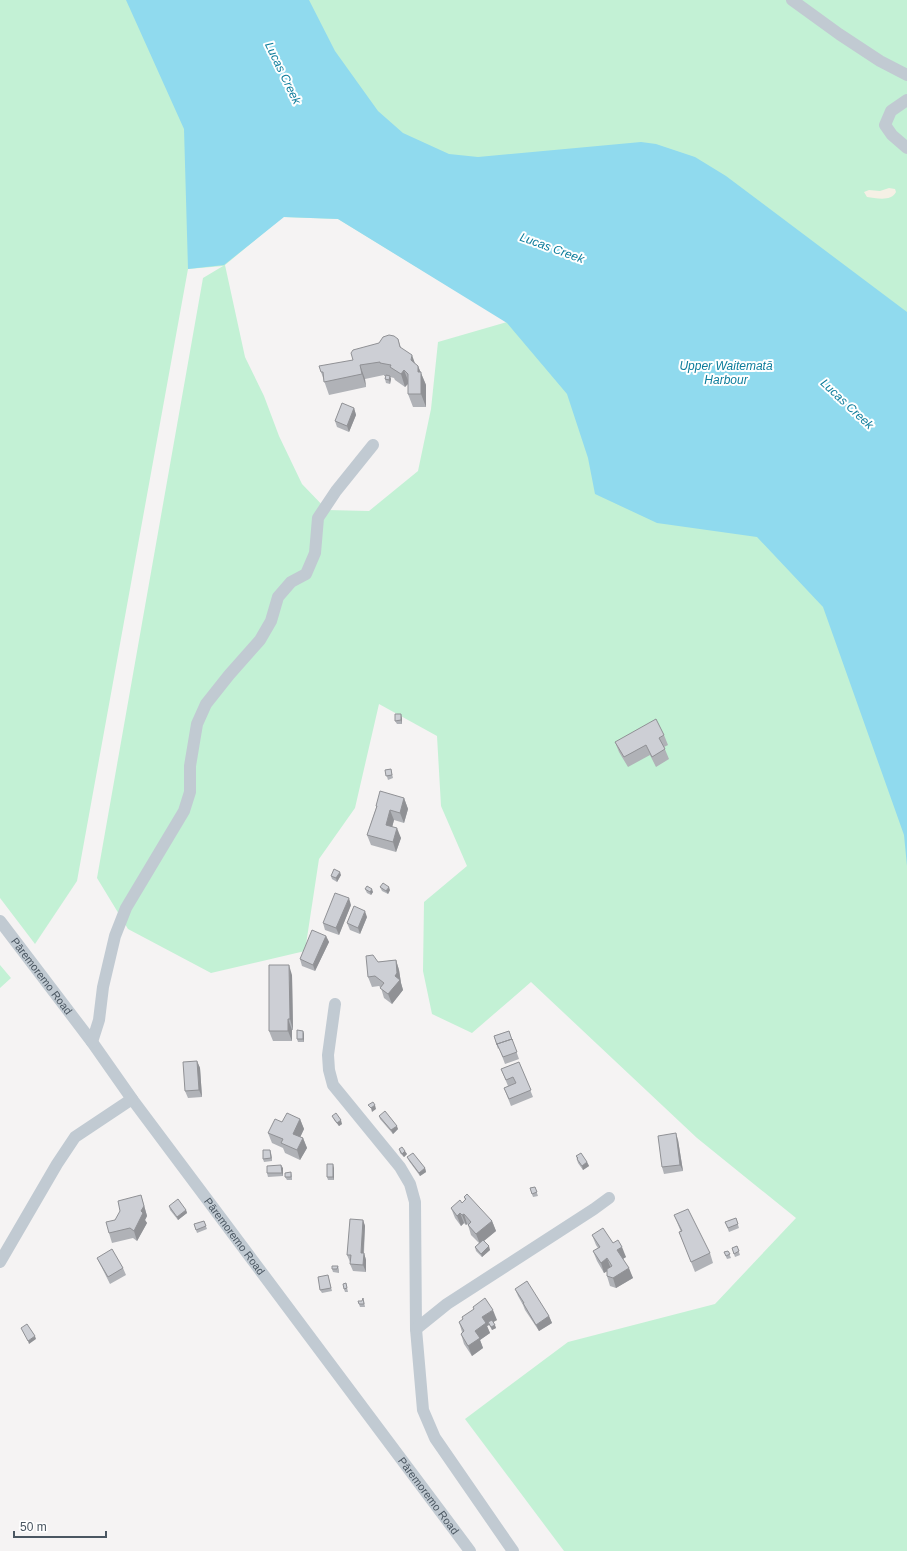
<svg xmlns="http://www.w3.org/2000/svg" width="907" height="1551" font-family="Arial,sans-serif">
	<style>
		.green { fill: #c3f1d5; fill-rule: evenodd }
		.sand { fill: #f5f0e5 }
		.water { fill: #90daee }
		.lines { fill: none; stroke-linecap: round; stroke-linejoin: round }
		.minor { stroke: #c1cad2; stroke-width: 12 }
		.wall { fill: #b0b2b7 }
		.shaded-wall { fill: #909195 }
		.building { fill: #cdcfd5; stroke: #909195 }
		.labels { text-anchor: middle; stroke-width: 4; stroke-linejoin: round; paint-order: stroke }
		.street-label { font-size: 11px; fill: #4a5661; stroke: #fff }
		.water-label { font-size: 12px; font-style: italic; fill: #0c7c9b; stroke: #fff }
	</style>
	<rect width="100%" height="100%" fill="#f5f3f3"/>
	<path class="green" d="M0 0H907V1551H564L465 1419 568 1342 715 1304 796 1218 697 1138 531 982 472 1033 432 1014 423 971 424 902 467 866 441 806 437 736 379 704 355 808 319 859 305 951 211 973 128 929 97 878 203 278 223 266 188 269 77 881 35 944 0 898ZM283 217 338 219 507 322 438 342 431 409 418 471 369 511 327 510 302 484 279 436 264 396 245 357 225 265Z
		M0 965 11 978 0 988Z"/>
	<path class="sand" d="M889 188 895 189 896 192C891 202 876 198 867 197L864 192 869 190 880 191Z"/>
	<path class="water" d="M126 0H309L335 51 378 111 403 133 449 154 478 157 641 142 656 144 695 157 726 176 907 312V866L904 835 823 607 757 537 657 523 595 494 588 458 567 394 507 323 338 219 284 217 224 265 188 269 184 129Z"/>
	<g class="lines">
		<g class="minor">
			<path d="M792 0 839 34 880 61 907 75"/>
			<path d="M907 100 891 111 885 125 892 135 907 148"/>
			<path id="s1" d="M0 921 92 1042 132 1099 470 1551"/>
			<path d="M335 1004 328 1055 329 1070 333 1085 400 1167 410 1184 415 1202 416 1329 423 1410 435 1438 513 1551"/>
			<path d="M92 1042 99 1020 103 987 115 936 126 908 184 811 190 792V766L197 724 206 704 229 675 260 640 271 621 278 597 291 582 306 574 315 553 318 518 336 491 373 445"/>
			<path d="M0 1262 57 1164 75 1137 132 1099"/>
			<path d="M416 1329 447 1304 594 1209 609 1198"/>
		</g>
	</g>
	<path class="wall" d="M398 339 401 348 415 364 418 366 426 385V407H413L408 394V383L405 387 395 380 394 378 390 377 391 379 390 384 386 383 385 379 386 376H384V375L365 379 366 387 329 395 321 372 353 360Z
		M354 408 356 415 349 432 337 427 335 421Z
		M402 718V724H397L395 721Z
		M664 735 668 745 664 747 669 759 656 767 650 755 628 767 619 752 615 742Z
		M391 769 393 778 388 780 385 770Z
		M404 798 408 809 404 823 394 820 392 827 401 838 396 852 371 845 367 835 376 808V806Z
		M341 875 337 882 332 879 331 876Z
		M380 887 390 890 388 894 382 891Z
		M365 889 373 892 371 895 367 893Z
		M351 905 339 935 325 930 323 923Z
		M367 917 360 934 350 930 347 923Z
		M326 936 329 942 315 971 302 966 300 959Z
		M396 960 399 970 401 983 403 990 392 1004 384 998 381 988 379 986 372 987 368 977 378 962Z
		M292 975 293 1030H292V1041H273L269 1031Z
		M303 1031 304 1034V1042H298L297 1039Z
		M509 1031 519 1059 505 1064 499 1048 498 1049 494 1036Z
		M197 1061 200 1068 202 1097 188 1098 185 1091Z
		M519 1062 533 1097 511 1106 504 1088 508 1086 501 1069Z
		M332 1116 342 1124 339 1126 334 1120Z
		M379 1116 398 1129 393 1134 380 1119Z
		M300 1119 304 1129 300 1137 303 1138 307 1148 300 1160 285 1153 283 1148 272 1143 268 1133 282 1122Z
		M678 1140 683 1171 664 1174 662 1167Z
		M399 1149 407 1154 404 1157 400 1153Z
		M270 1150 271 1153 272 1161 264 1162 263 1159Z
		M576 1156 587 1162 589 1166 583 1170 578 1163Z
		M407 1157 425 1168 426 1172 420 1176 409 1161Z
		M283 1168V1176L268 1177 267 1173Z
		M334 1168V1180H328L327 1177Z
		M291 1172 292 1176V1180H287L285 1177Z
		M535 1187 538 1196 533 1197 530 1188Z
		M464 1197 492 1221 496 1231 484 1241 490 1250 482 1257 476 1251 475 1247 479 1243 471 1235 468 1225 467 1224 466 1225 464 1223 461 1226 455 1218 451 1208 462 1203 465 1200Z
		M144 1205 147 1216 145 1220 147 1223 137 1241 133 1238 112 1243 109 1233 115 1220Z
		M169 1206 186 1210 187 1213 178 1220 170 1210Z
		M674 1215 710 1253 713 1263 695 1272 679 1232H681Z
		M736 1218 739 1228 729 1232 725 1222Z
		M363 1220 365 1226 364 1253 366 1260V1272L353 1271 350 1264 351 1262H350L347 1255Z
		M204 1221 207 1229 197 1233 194 1224Z
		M592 1235 613 1243 626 1257 623 1259 633 1278 616 1288 610 1286 607 1276V1271L604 1273 597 1261 593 1251 598 1248 596 1245Z
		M737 1246 740 1255 735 1257 732 1248Z
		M728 1251 731 1258 727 1259 724 1252Z
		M97 1258 123 1268 126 1275 110 1284Z
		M338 1266 339 1270V1273L333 1272 332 1269Z
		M328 1275 332 1291 322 1293 320 1290Z
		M346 1283 348 1292H345L344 1289Z
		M515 1289 549 1316 552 1323 539 1331 525 1310 523 1305 518 1296Z
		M362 1301H364L365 1307H360L359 1304Z
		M473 1307 497 1320 493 1322 496 1328 492 1330 489 1325 487 1326 490 1333 480 1340 483 1348 472 1356 464 1344 461 1334 462 1332 459 1322 463 1319 462 1317 474 1310Z"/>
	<path class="shaded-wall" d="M412 355 417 369 411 360Z
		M360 365 365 379 366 387 362 374Z
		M418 366 426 385V407L421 394 418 372Z
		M404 370 409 383 405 387 401 374Z
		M390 376 391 379 390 384 389 380Z
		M354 408 356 415 349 432 347 426Z
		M401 714 402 718V724L401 720Z
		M404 798 408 809 404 823 400 813Z
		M390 810 394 820 390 835 386 825Z
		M397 828 401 838 396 852 393 842Z
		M340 872 341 875 337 882 336 878Z
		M389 887 390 890 388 894 386 891Z
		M372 889 373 892 371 895 370 892Z
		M349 898 351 905 339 935 336 928Z
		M365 911 367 917 360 934 358 928Z
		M326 936 329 942 315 971 313 965Z
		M396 960 399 970 401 983 403 990 392 1004 388 994 395 976Z
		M289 965 292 975 293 1030 290 1019Z
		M288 1019 292 1030V1041L288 1031Z
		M303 1031 304 1034V1042L303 1039Z
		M197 1061 200 1068 202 1097 199 1090Z
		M375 1105 376 1109 372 1112 371 1108Z
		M300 1119 304 1129 297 1144 293 1134Z
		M341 1120 342 1124 339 1126 337 1123Z
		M397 1126 398 1129 393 1134 391 1130Z
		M676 1133 678 1140 683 1171 680 1165Z
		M303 1138 307 1148 300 1160 297 1150Z
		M270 1150 271 1153 272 1161 271 1158Z
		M405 1151 407 1154 404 1157 402 1154Z
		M587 1162 589 1166 583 1170 582 1166Z
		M333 1164 334 1168V1180L333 1177Z
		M281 1165 283 1168V1176L282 1173Z
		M425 1168 426 1172 420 1176 419 1173Z
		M141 1195 147 1216 145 1220 147 1223 137 1241 134 1231 141 1211Z
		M186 1210 187 1213 178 1220 177 1217Z
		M460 1213 464 1223 461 1226 457 1216Z
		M464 1214 467 1224 466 1225 462 1215Z
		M363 1220 365 1226 363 1260 361 1253Z
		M492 1221 496 1231 480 1244 476 1234Z
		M489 1246 490 1250 482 1257 481 1254Z
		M622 1247 626 1257 621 1260 617 1250Z
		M364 1253 366 1260V1272L363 1265Z
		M607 1258 611 1269 604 1273 601 1263Z
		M629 1268 633 1278 616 1288 613 1278Z
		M493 1310 497 1320 490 1324 488 1322 489 1325 487 1326 490 1333 480 1340 483 1348 472 1356 468 1346 475 1331 482 1317Z
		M549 1316 552 1323 539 1331 536 1325Z
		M495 1325 496 1328 492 1330 491 1327Z
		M35 1336 36 1339 29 1344 28 1341Z"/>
	<path class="building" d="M389 335 394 336 398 339 400 347 412 355 411 360 418 366V372H421V394H408V374L404 370 401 374 390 367 391 365 380 363V362L360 365 362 374 324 382 323 372H321L319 366 353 360 351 353 353 350 379 343 383 337Z
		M386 375 390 376 389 380 385 379Z
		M342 403 354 408 347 426 335 421Z
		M395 714H401V720L395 721Z
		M656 719 664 735 659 738 665 749 652 757 646 745 624 757 615 742Z
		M391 769 392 775 386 776 385 770Z
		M380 791 404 798 400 813 390 810 386 825 397 828 393 842 367 835 377 806H376Z
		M334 869 340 872 336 878 331 876Z
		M383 883 389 887 386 891 380 887Z
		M367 886 372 889 370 892 365 889Z
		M335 893 349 898 336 928 323 923Z
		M354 906 365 911 358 928 347 923Z
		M312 930 326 936 313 965 300 959Z
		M373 955 378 962 396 960 397 973 395 976 400 980 388 994 380 988 384 983 375 976 368 977 366 956Z
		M269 965H289L290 1019H288V1031H269Z
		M297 1030 303 1031V1039H297Z
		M509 1031 512 1040V1039L497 1044 498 1045H497L494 1036Z
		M512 1039 517 1052 503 1057 497 1044Z
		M197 1061 199 1090 185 1091 183 1062Z
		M519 1062 531 1090 509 1099 504 1088 516 1083 513 1077 506 1080 501 1069Z
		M373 1102 375 1105 371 1108 368 1105Z
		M385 1111 397 1126 391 1130 379 1116Z
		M287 1113 300 1119 293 1134 303 1138 297 1150 281 1143 283 1139 268 1133 275 1119 282 1122Z
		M336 1113 341 1120 337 1123 332 1116Z
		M676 1133 680 1165 662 1167 658 1136Z
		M402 1147 405 1151 402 1154 399 1149Z
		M263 1150H270L271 1158 263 1159Z
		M413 1153 425 1168 419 1173 407 1157Z
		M581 1153 587 1162 582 1166 577 1159 578 1158 576 1156Z
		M327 1164H333V1177H327Z
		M281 1165 282 1173H267V1166Z
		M291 1172V1177H285V1173Z
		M535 1187 537 1192 532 1194 530 1188Z
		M467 1194 492 1221 476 1234 468 1225 471 1222 464 1214 462 1215 460 1213 457 1216 451 1208 460 1200 462 1203 466 1199 464 1197Z
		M141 1195 144 1206 141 1211 143 1213 134 1231 130 1228 109 1233 106 1222 115 1220 120 1211 118 1201Z
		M178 1199 186 1210 177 1217 169 1206Z
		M688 1209 710 1253 691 1262 679 1232 682 1231 674 1215Z
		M736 1218 738 1224 728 1228 725 1222Z
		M350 1219 363 1220 361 1253H364L363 1265 350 1264 351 1255H347Z
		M204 1221 206 1226 196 1230 194 1224Z
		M603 1228 613 1243 618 1240 622 1247 617 1250 629 1268 613 1278 607 1276V1269L612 1266 607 1258 601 1263 593 1251 600 1247 592 1235Z
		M483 1240 489 1246 481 1254 475 1247Z
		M737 1246 739 1251 734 1254 732 1248Z
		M112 1249 123 1268 108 1277 97 1258Z
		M728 1251 730 1254 726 1256 724 1252Z
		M332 1266H338L337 1269H332Z
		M328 1275 331 1288 320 1290 318 1277Z
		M527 1281 549 1316 536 1325 523 1303H524L515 1289Z
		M346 1283 347 1288 344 1289 343 1284Z
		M363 1298 364 1304H359L358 1301H362Z
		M485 1298 493 1310 482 1317 486 1323 475 1331 480 1338 468 1346 461 1334 464 1331 459 1322 463 1319 462 1317 474 1309 473 1307Z
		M492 1320 495 1325 491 1327 488 1322Z
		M27 1324 35 1336 28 1341 21 1328Z"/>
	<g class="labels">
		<g class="street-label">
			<text dy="4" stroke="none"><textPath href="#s1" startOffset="69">Pāremoremo Road</textPath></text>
			<text dy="4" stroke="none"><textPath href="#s1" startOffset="393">Pāremoremo Road</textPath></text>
			<text dy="4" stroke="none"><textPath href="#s1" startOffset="717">Pāremoremo Road</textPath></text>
		</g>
		<g class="water-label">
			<text transform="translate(283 73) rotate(64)" y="4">Lucas Creek</text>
			<text transform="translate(552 248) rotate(20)" y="4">Lucas Creek</text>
			<text x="726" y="370">Upper Waitematā<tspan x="726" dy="14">Harbour</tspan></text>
			<text transform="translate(847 404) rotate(43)" y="4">Lucas Creek</text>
		</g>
	</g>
	<path d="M14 1531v6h92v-6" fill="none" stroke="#4a5661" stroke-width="2"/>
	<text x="20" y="1531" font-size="12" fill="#4a5661" stroke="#ffffff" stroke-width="3" paint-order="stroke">50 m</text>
</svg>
